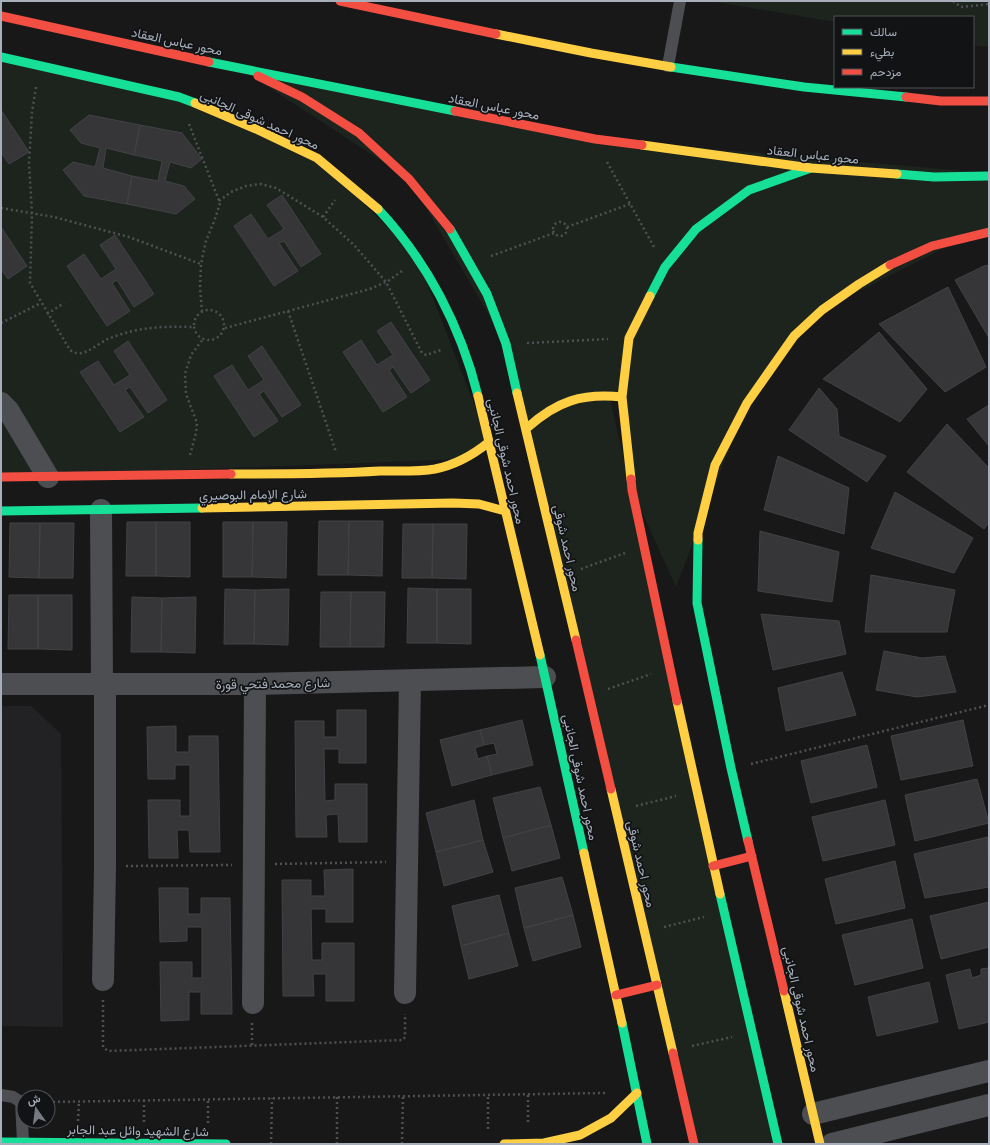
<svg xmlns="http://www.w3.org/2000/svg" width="990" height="1145" font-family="'Fira Sans Condensed',Vazirmatn,sans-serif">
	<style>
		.built { fill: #222225 }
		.green { fill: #1c241d }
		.building { fill: #363638; stroke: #414245 }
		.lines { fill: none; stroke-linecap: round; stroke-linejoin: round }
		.path { stroke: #4e5053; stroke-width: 2.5; stroke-dasharray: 2 3; stroke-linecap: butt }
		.lane { stroke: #4c4e52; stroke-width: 12 }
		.street { stroke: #4c4e52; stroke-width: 22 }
		.fast { stroke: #16e098; stroke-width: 9 }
		.slow { stroke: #ffcf43; stroke-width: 9 }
		.jam { stroke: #f24e42; stroke-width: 9 }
		.labels { text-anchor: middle; stroke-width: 3.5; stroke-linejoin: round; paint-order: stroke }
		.street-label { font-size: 13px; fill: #a8afbb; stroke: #121315 }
	</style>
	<rect width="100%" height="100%" fill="#181819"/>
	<path class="built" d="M1 706H31L61 734 63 1027 1 1026Z"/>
	<path class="green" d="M710 1H989V47L973 45V17H835V22Z
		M1 57 179 97 317 158 416 255 489 442 463 459 1 477Z
		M241 69 595 139 989 173V232L966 237 822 310 747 403 676 587 632 490 622 397 609 395 644 547 779 1144H694L506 344 409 179Z"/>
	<path class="building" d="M1 110 29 152 9 164 1 152Z
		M89 115 140 125 134 155 106 148 103 168 132 176 127 204 84 196 63 170 73 162 95 167 100 148 81 143 70 130Z
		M140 125 182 133 202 159 191 168 170 162 165 181 184 186 195 199 176 214 127 204 132 176 158 181 162 161 134 155Z
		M282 195 321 254 301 267 284 241 279 243 298 271 274 286 234 226 251 214 268 239 284 229 267 205Z
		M1 227 27 266 8 279 1 269Z
		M115 235 154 294 134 307 117 280 112 283 130 311 107 326 67 266 84 254 101 279 116 269 100 245Z
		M989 265V338L955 280 984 266Z
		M948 287 986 367 945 392 879 324Z
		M391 322 430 380 411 393 393 367 389 370 407 397 383 412 343 352 361 340 377 365 393 355 377 331Z
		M879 332 927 389 900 422 823 379Z
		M128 341 167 400 148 413 130 387 125 390 144 417 120 432 80 372 98 361 114 385 130 375 114 351Z
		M262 346 301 405 282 417 264 391 259 394 278 421 254 437 214 376 232 365 248 390 264 380 248 356Z
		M819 388 837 409 839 436 886 456 867 482 789 430Z
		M989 405V446L967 419Z
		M947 424 989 468V522L984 529 907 472Z
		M778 456 849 488 844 534 764 510Z
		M895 492 973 538 954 573 871 548Z
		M319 521H349L348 575H318Z
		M349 521H383L382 576 348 575Z
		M127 522H156V576H126Z
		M156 522H190V577L156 576Z
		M223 522H253L252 577H223Z
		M253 522H287L286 578 252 577Z
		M10 523H40L39 578 9 577Z
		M40 523H74L73 578H39Z
		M403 524H433L432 578H402Z
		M433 524H467L466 579 432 578Z
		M760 531 839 552 832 602 758 591Z
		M871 575 955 590 947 632H865Z
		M408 588 437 589V643H407Z
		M225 589 255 590 254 644H224Z
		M289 589 288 645 254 644 255 590Z
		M437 589H471V644L437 643Z
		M321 592H351L350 647H320Z
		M351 592H385L384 647H350Z
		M9 595H38V649H8Z
		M38 595H72V650L38 649Z
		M132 597 162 598 161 652H131Z
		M196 597 195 653 161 652 162 598Z
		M761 614 839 621 846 654 773 670Z
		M884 651 922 658 945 656 956 692 917 697 876 690Z
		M842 672 856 715 786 731 778 688Z
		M337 710H366V763H339V749H324L325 801 335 800V784H367V842H339L338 814 326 815 327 837H296L295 721H324V737H337Z
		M522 720 533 765 492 775 487 756 497 754 494 743 484 745 480 730Z
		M963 720 973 766 901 780 891 736Z
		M176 726V752H189V736H218L220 852H190L189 830H177L178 858H149L148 800H180V816H190V765H175V779H148L147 727Z
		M480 730 484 745 475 748 478 759 487 756 492 775 452 786 440 740Z
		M867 745 877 787 811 803 801 761Z
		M977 779 989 823 915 841 905 795Z
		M540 787 551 825 503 838 493 798Z
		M474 800 483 840 436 852 426 813Z
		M885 800 895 845 823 861 812 817Z
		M551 825 560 858 512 871 503 838Z
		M988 837 989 887 925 898 914 854Z
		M483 840 493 872 444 886 436 852Z
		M895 861 905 908 836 924 825 879Z
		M353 869V922H326V909H311L312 960H322V943H354V1001H326V974H313L314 996H283L282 880H311V896H325L324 870Z
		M562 877 573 915 524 928 515 888Z
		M159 888H188V914H201V898H230L232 1014H201V992H189V1020L161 1021 160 962H192V978H202V927H187V941L160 942Z
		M499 895 509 933 461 946 452 906Z
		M989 902V947L941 959 930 916Z
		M573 915 581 947 533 961 524 928Z
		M912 919 923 968 855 985 842 935Z
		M509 933 518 966 469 979 461 946Z
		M989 968V1022L959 1029 946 975 970 969 972 978 981 975V969Z
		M929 982 938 1022 877 1036 868 997Z"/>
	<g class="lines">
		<path class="path" d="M953 1 961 7 989 4
			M36 87 32 112 29 163 32 214 30 283 70 350C83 360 96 344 108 339 137 327 162 326 193 327
			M189 124 220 203 215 219 206 241 201 264 200 288 202 311
			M607 162 654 247
			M219 201 231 192 246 186 261 184 276 188 323 217 354 245 386 282 422 353 426 355 441 350
			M1 208 54 217 129 237 201 264
			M323 217 335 200
			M553 229a7 7 0 1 1 14 0a7 7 0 1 1-14 0Z
			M567 227 630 204
			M491 256 554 233
			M194 325a15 15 0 1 1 30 0a15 15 0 1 1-30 0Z
			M288 311 336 452
			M47 314 64 303
			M1 323 41 303
			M225 328 370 289 388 281 402 271
			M527 343 608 339
			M190 455 196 433 197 423 186 394 185 374 191 355 203 339
			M581 569 625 553
			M608 689 651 674
			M751 764 989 705
			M636 806 676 796
			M275 864 386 862
			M126 866 232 865
			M664 927 704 917
			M103 1000V1047L108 1051 403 1040 405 1037V1014
			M252 1045V1023
			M692 1046 732 1037
			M528 1095V1122
			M48 1102 605 1093
			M78 1121 79 1101
			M144 1122V1100
			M208 1123V1099
			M488 1129V1095
			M271 1144 272 1098
			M337 1144V1097
			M402 1144 403 1096"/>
		<path class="lane" d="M668 66 680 1
			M1 1095 13 1097 21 1102 23 1142"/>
		<path class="street" d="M1 403 8 410 48 477
			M101 510 102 685
			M1 684H255L545 677
			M103 980 105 867V685
			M405 993 410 681
			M253 1003 255 684
			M813 1114 989 1071
			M832 1144 989 1105"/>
		<path class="fast" d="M1 57 179 97 195 103
			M209 62 455 111
			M671 67 804 87 906 97
			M897 174 934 177 989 176
			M378 209C427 261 461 327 478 396
			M450 229 487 294 506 344 517 393
			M650 296 665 267 696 229 749 190 811 168
			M1 511 202 508
			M698 540 697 603 731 768 748 841
			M540 655 584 853
			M720 894 778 1144
			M622 1023 647 1144
			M1 1142 226 1144"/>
		<path class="slow" d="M496 34 591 53 671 67
			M195 103 256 129 317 158 378 209
			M642 145 811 168 897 174
			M517 393 576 640
			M478 396 540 655
			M527 428C557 401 582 393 622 397
			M231 474C281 474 331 474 380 471 398 471 418 472 435 469 455 465 473 455 489 442
			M631 479 622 397 629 338 650 296
			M202 508 453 503 479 504 505 511
			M698 540V533L715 465 747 403 794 336 822 310 859 284 890 265
			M677 701 720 894
			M611 789 673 1053
			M584 853 622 1023
			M784 991 820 1144
			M504 1144 544 1143 580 1135 611 1118 637 1093"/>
		<path class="jam" d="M340 1 496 34
			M1 16 209 62
			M258 76 302 97 359 133 409 179 450 229
			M906 97 941 101H989
			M455 111 595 139 642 145
			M890 265 932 246 989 232
			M1 477 231 474
			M631 479 632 490 677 701
			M576 640 611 789
			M748 841 784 991
			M713 866 752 856
			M616 995 657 985
			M673 1053 694 1144"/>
	</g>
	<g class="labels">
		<g class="street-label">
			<text transform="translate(177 41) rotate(12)" y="5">محور عباس العقاد</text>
			<text transform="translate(494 106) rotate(11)" y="5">محور عباس العقاد</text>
			<text transform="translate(260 119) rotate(24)" y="5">محور احمد شوقى الجانبى</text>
			<text transform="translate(813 154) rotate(6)" y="5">محور عباس العقاد</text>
			<text transform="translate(507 461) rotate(77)" y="5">محور احمد شوقى الجانبى</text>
			<text transform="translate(253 494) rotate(-1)" y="5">شارع الإمام البوصيري</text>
			<text transform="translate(568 548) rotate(77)" y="5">محور احمد شوقى</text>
			<text transform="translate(273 683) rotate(-1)" y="5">شارع محمد فتحي قورة</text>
			<text transform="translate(581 777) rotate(78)" y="5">محور احمد شوقى الجانبى</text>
			<text transform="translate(642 864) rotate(77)" y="5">محور احمد شوقى</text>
			<text transform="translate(802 1009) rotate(77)" y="5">محور احمد شوقى الجانبى</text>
			<text transform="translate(138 1130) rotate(1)" y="5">شارع الشهيد وائل عبد الجابر</text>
		</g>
	</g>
	<rect width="990" height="1145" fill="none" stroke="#a8afbb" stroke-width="4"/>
	<rect x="834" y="16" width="140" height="72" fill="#121315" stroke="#4e5157"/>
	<rect x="842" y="29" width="20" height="6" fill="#16e098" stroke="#4e5157"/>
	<text x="870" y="36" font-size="12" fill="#a8afbb">سالك</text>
	<rect x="842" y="49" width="20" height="6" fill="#ffcf43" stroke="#4e5157"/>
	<text x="870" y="56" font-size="12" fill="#a8afbb">بطيء</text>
	<rect x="842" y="69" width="20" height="6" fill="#f24e42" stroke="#4e5157"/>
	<text x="870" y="76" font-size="12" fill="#a8afbb">مزدحم</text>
	<g transform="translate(36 1109) rotate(346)"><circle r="19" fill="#121315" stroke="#4e5157"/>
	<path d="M0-3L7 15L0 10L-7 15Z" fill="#767a82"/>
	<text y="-6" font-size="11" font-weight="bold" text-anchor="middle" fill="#a8afbb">ش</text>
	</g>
</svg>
